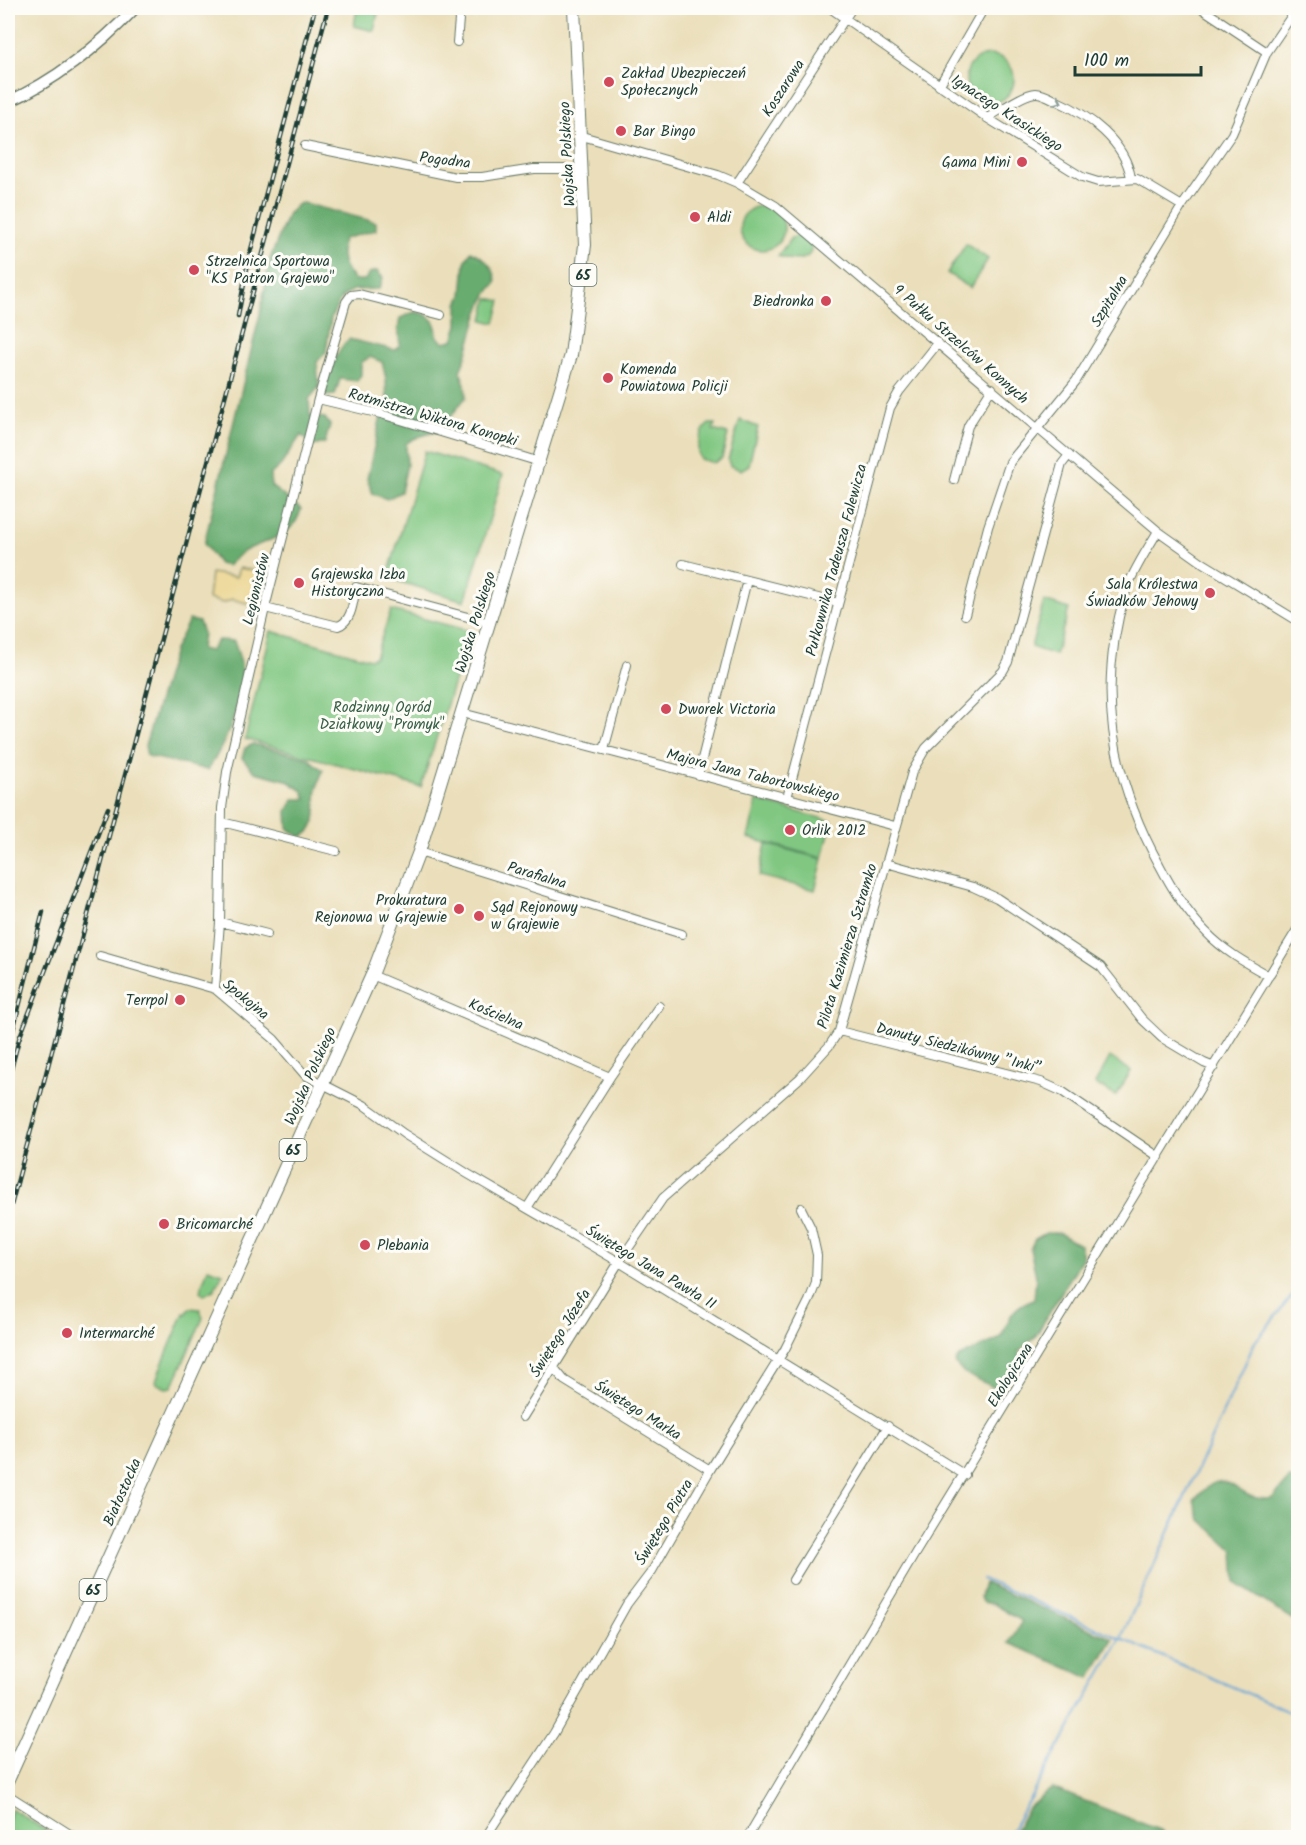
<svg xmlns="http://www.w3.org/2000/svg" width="1306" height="1845" font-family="Kalam,sans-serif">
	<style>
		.green { fill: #81c782; stroke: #50825b; stroke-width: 1.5 }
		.forest { fill: #68ac70; stroke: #447452; stroke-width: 1.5 }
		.sand { fill: #eeda9e; stroke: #868c69; stroke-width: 1.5 }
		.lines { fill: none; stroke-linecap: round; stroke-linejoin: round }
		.stream { stroke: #61a2d5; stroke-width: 2 }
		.street-casing { stroke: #667663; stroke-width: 10 }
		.secondary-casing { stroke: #667663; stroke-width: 13 }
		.primary-casing { stroke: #667663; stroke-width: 14 }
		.street { stroke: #fff; stroke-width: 8 }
		.secondary { stroke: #fff; stroke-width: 10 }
		.primary { stroke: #fff; stroke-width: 12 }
		.rail-casing { stroke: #1f3d34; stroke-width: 4.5 }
		.rail { stroke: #fdfcf7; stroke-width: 2; stroke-dasharray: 7; stroke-linecap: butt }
		.oneway { stroke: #8f9e9a }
		.poi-dot { fill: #d1495b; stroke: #fdfcf7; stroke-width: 2 }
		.labels { text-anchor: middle; stroke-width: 6; stroke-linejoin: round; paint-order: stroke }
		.shield { fill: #fdfcf7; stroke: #62766e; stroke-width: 1.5 }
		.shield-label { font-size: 14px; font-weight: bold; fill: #1f3d34 }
		.poi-label { font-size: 15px; fill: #1f3d34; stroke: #fdfcf7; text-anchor: start }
		.street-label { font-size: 15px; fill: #1f3d34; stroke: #fdfcf7 }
		.park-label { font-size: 15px; fill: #386048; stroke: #fdfcf7 }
	</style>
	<rect width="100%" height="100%" fill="#fdfcf7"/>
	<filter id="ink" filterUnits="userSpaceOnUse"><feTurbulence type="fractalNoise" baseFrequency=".0167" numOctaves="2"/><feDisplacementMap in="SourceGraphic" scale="12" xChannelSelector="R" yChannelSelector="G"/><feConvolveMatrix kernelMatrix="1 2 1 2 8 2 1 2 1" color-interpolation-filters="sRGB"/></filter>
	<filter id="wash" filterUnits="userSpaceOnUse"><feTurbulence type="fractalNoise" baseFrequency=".008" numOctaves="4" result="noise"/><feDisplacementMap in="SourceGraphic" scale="24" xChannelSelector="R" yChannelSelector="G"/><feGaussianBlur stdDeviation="1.35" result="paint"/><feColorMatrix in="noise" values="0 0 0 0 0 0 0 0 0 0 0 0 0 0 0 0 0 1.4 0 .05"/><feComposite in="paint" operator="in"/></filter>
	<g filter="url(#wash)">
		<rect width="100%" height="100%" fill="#ebdfbb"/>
		<path class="green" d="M357 8 378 13 374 31 354 26Z
			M966 79a24 24 0 1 1 48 0a24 24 0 1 1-48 0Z
			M740 228a22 22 0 1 1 44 0a22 22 0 1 1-44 0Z
			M801 235 809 237C819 263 794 262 778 256L791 238Z
			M966 244 988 259 970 288 947 273Z
			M488 298 501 301 495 323 483 320Z
			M740 420 758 427 749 465 741 470 730 466 728 460Z
			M709 424H715L713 430 728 434 722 458 714 463 700 459C695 449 700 431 709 424Z
			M425 451 503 475 465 601 387 578Z
			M1044 601 1069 609 1055 655 1031 647Z
			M391 610 470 631 421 787 245 739 271 631 370 659 375 657Z
			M757 801 832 821 823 858 748 838Z
			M766 844 823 859 815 890 759 876Z
			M1110 1057 1131 1071 1116 1096 1095 1084Z
			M208 1268 223 1273 214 1290 204 1295 200 1291Z
			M190 1308 200 1309 203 1318 172 1387 166 1388 156 1383C155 1378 179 1325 184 1313L186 1314Z
			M12 1809 56 1837H8V1818Z"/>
		<path class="forest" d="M303 203 376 222V230L343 239C340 257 342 267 355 280H365L369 273 377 271 383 278 379 289 353 290 342 297 331 318 326 352 317 362 319 387 309 399 310 416 325 418 330 425 325 443 314 446 301 435 281 465 270 475 271 486 301 509C294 539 264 539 241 553 236 557 231 562 227 566L219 564 204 544 260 314 270 259 288 214 298 204Z
			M471 251C484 257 496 268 496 283 474 305 474 343 460 371L465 384 466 397 448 420 445 428C431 435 418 434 406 444L407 465 401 492 387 499 373 494 367 479 380 420 387 404 386 379 382 362 370 357 361 363V375L357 381 340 379 335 395 325 396C322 382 338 348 349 339L395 350 400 345 398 330 400 318 414 312C429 313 437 320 437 336L443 342 453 340 458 325V304L462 295 465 262Z
			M189 620 199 622 203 633 201 649 210 651 218 640 234 641C236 649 240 656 241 664 247 696 225 744 208 770L147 756 145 746 174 650Z
			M253 744 307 758 323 770C321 776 318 783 317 789 314 806 322 830 300 837L288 828 287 811 294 799H306L303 791 286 780 255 772 242 758 245 748Z
			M1046 1233H1059L1080 1245 1083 1257 1035 1337 1019 1351 1020 1367 1010 1380 993 1387C980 1379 963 1377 955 1363L959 1357 1001 1338C1010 1317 1011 1307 1034 1299L1036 1276 1030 1249 1035 1239Z
			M1289 1479 1298 1480V1623L1236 1583 1234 1551 1200 1519 1194 1501C1231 1455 1232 1506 1273 1498Z
			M984 1583 1113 1639 1090 1678 1009 1643 1022 1621 993 1604 982 1602 980 1597Z
			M1052 1788 1162 1831 1164 1837H1011L1029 1807Z"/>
		<path class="sand" d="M239 568 262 572 254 605 232 599 223 603 208 599 211 573 236 577Z"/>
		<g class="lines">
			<path class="stream" d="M982 1579 1298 1715
				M1007 1838 1121 1638 1255 1342 1298 1288"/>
		</g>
	</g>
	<g filter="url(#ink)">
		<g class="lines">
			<defs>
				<path id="street" d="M830 8 987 118 1082 177 1098 182 1137 179 1182 206
					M1201 8 1267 52
					M457 42 460 8
					M939 86 984 8
					M987 118C998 112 1024 93 1036 93 1043 93 1051 98 1057 101 1089 115 1125 142 1131 178
					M582 136 718 175 737 183 776 206 1158 531 1203 563 1298 621
					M305 146 456 177H482L534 169H583
					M737 183 852 8
					M318 399 381 414 540 462
					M954 480 968 426 992 388
					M1158 531C1147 550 1133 570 1126 591 1096 688 1111 777 1159 864 1172 889 1186 912 1206 932 1224 951 1246 963 1269 976
					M683 564 838 603
					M265 608 338 626C353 621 353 600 356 587L490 623
					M965 615 988 527 1010 462 1076 381 1182 206 1232 134 1267 52 1297 8
					M462 713 895 826
					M604 750 627 665
					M698 775 747 580
					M787 798 890 408 899 392 938 343
					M222 822 336 851
					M419 852 682 934
					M886 863 973 887 997 898 1101 967 1142 1019 1162 1038 1204 1063 1214 1067
					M220 922 267 934
					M100 956 215 989 274 1039 305 1075 364 1105 404 1134 468 1174 619 1262 965 1475
					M372 975 610 1077
					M215 989 220 922 222 808 227 772 265 608 318 399 346 302 351 295 359 294 441 315
					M839 1031 1041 1082 1063 1092 1159 1157
					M527 1208 610 1077 659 1006
					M555 1369 564 1380 710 1470
					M523 1417 619 1262 663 1198 800 1078 829 1046 839 1031 912 772 926 748 1003 671 1008 662 1062 464 1069 455
					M793 1580 888 1426
					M8 1795 76 1838
					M485 1838 554 1733 627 1604 652 1571 710 1470 785 1349 809 1301 816 1283 817 1255 811 1228 801 1208
					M747 1838 916 1552 1298 928"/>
				<path id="secondary" d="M8 102C56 80 99 46 135 8"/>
				<path id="primary" d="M8 1780 372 975 419 852 571 355 585 245 574 8"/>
			</defs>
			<use href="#street" class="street-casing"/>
			<use href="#secondary" class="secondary-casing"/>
			<use href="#primary" class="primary-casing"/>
			<use href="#street" class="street"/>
			<use href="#secondary" class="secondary"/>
			<use href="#primary" class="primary"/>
			<defs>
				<path id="rail" d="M238 316 249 257 315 8
					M9 1046 43 912
					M8 1081 19 1039 108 808
					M8 1217 328 8"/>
			</defs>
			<use href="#rail" class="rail-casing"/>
			<use href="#rail" class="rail"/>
		</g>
		<defs><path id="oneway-chevron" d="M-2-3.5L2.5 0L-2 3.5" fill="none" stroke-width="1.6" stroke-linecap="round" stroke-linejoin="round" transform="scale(1.5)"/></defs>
		<use class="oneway" href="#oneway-chevron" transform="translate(1058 101) rotate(25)"/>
	</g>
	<g class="poi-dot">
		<circle cx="609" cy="82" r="6"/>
		<circle cx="621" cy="131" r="6"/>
		<circle cx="1022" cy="162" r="6"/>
		<circle cx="695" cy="217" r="6"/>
		<circle cx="194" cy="270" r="6"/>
		<circle cx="826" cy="301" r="6"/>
		<circle cx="608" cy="378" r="6"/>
		<circle cx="299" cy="583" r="6"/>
		<circle cx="1210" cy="593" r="6"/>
		<circle cx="666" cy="709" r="6"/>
		<circle cx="790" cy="830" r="6"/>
		<circle cx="459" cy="909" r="6"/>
		<circle cx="479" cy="916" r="6"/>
		<circle cx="180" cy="1000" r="6"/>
		<circle cx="164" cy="1224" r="6"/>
		<circle cx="365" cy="1245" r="6"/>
		<circle cx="67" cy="1333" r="6"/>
	</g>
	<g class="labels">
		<g class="shield">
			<rect x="569.5" y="264" width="27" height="22" rx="4.5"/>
			<rect x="279.5" y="1139" width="27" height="22" rx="4.5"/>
			<rect x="79.5" y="1579" width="27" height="22" rx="4.5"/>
		</g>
		<g class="shield-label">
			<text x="583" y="280">65</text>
			<text x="293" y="1155">65</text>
			<text x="93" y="1595">65</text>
		</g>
		<g class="poi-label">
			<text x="621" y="78">Zakład Ubezpieczeń<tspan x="621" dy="17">Społecznych</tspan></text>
			<text x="633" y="136">Bar Bingo</text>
			<text x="1010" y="167" text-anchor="end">Gama Mini</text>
			<text x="707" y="222">Aldi</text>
			<text x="206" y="266">Strzelnica Sportowa<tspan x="206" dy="17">"KS Patron Grajewo"</tspan></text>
			<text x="814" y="306" text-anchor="end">Biedronka</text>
			<text x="620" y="374">Komenda<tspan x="620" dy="17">Powiatowa Policji</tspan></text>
			<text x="311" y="579">Grajewska Izba<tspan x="311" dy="17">Historyczna</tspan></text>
			<text x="1198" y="589" text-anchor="end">Sala Królestwa<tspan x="1198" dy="17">Świadków Jehowy</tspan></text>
			<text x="678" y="714">Dworek Victoria</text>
			<text x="802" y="835">Orlik 2012</text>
			<text x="447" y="905" text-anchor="end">Prokuratura<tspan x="447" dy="17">Rejonowa w Grajewie</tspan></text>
			<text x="491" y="912">Sąd Rejonowy<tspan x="491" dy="17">w Grajewie</tspan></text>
			<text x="168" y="1005" text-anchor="end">Terrpol</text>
			<text x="176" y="1229">Bricomarché</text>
			<text x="377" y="1250">Plebania</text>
			<text x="79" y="1338">Intermarché</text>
		</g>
		<g class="street-label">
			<text transform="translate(783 88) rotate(-57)" y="5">Koszarowa</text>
			<text transform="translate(1007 113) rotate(33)" y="5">Ignacego Krasickiego</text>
			<text transform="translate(567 154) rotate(-93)" y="5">Wojska Polskiego</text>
			<text transform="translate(445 160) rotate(7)" y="5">Pogodna</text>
			<text transform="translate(1109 301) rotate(-59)" y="5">Szpitalna</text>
			<text transform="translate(961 344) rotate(41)" y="5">9 Pułku Strzelców Konnych</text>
			<text transform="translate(433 417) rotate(16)" y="5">Rotmistrza Wiktora Konopki</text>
			<text transform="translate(836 560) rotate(-75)" y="5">Pułkownika Tadeusza Falewicza</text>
			<text transform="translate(256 589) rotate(-76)" y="5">Legionistów</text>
			<text transform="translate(475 622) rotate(-73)" y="5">Wojska Polskiego</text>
			<text transform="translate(753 775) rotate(14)" y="5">Majora Jana Tabortowskiego</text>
			<text transform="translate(537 875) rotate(17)" y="5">Parafialna</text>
			<text transform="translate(847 946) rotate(-73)" y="5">Pilota Kazimierza Sztramko</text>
			<text transform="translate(246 999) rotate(39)" y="5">Spokojna</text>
			<text transform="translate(496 1014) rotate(23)" y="5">Kościelna</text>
			<text transform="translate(959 1048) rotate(14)" y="5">Danuty Siedzikówny ”Inki”</text>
			<text transform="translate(310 1076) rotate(-66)" y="5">Wojska Polskiego</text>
			<text transform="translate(651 1267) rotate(31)" y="5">Świętego Jana Pawła II</text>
			<text transform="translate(560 1333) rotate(-58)" y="5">Świętego Józefa</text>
			<text transform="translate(1010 1375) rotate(-58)" y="5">Ekologiczna</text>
			<text transform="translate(638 1410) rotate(32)" y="5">Świętego Marka</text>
			<text transform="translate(122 1492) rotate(-66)" y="5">Białostocka</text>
			<text transform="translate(664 1522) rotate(-59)" y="5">Świętego Piotra</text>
		</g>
		<g class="park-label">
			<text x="382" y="712">Rodzinny Ogród<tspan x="382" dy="17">Działkowy "Promyk"</tspan></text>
		</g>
	</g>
	<rect width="1306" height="1845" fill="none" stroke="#fdfcf7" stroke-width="30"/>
	<path d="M1075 66v9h126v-9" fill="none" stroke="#1f3d34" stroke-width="3"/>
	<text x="1084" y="66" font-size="18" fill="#1f3d34" stroke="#fdfcf7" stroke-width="4.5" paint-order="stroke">100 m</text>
</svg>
